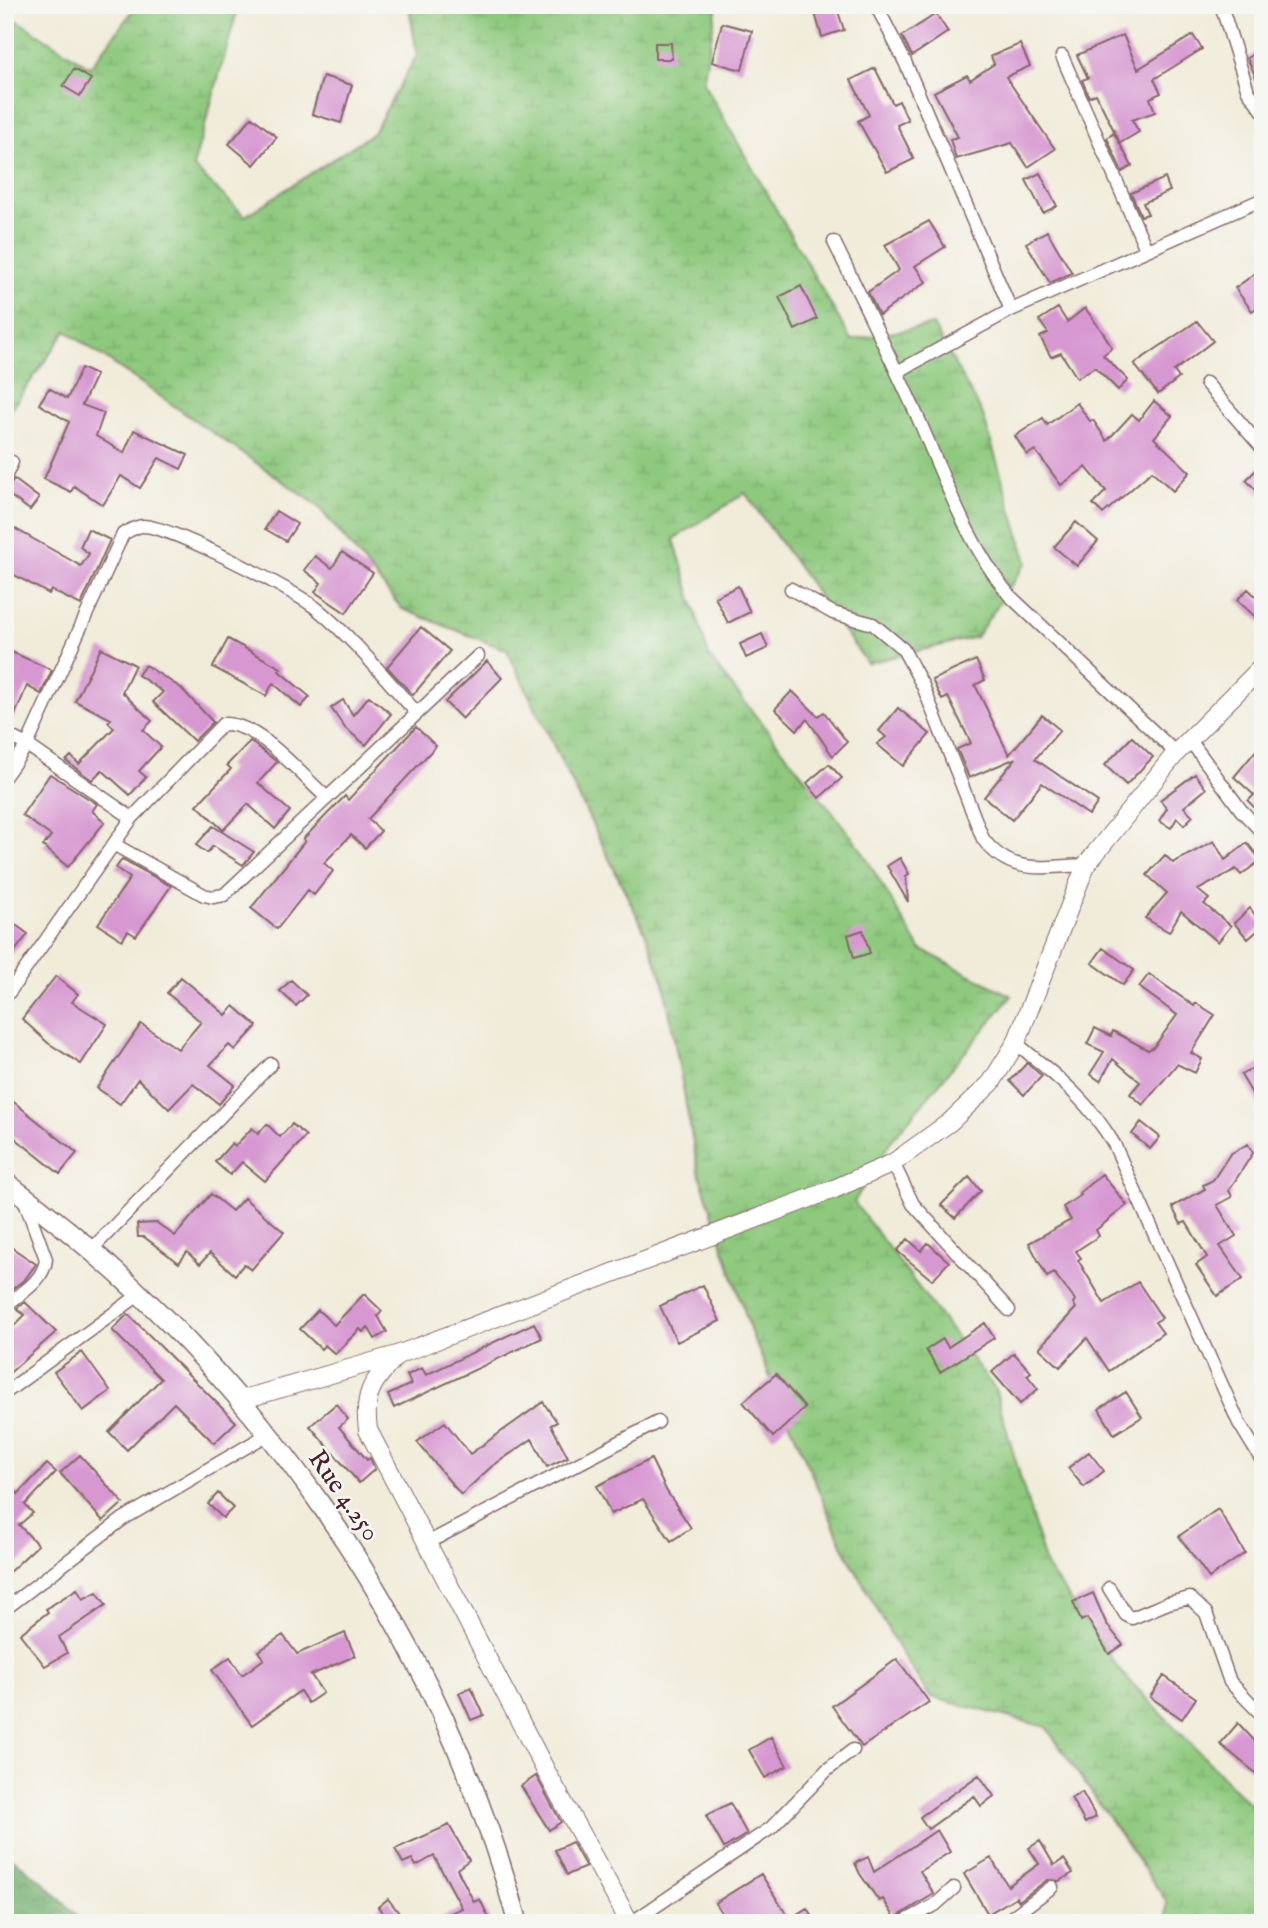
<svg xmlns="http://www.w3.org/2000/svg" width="1268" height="1928" font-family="'IM FELL English',serif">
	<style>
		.forest { fill: url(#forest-crowns); stroke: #5e664c; stroke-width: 2 }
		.wetland { fill: url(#wetland-marsh); stroke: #6c7454; stroke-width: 2 }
		.building { fill: #d797d1 }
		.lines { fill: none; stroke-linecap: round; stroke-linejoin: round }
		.street-casing { stroke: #846768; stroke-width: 15 }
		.secondary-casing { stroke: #846768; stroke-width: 20 }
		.primary-casing { stroke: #846768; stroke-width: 22 }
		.street { stroke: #fff; stroke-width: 12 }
		.secondary { stroke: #fff; stroke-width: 18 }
		.primary { stroke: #fff; stroke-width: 19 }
		.labels { text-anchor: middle; stroke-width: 5; stroke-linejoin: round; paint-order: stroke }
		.street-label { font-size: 26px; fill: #4a1f2b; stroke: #f6f6f2 }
	</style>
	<defs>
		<pattern id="forest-crowns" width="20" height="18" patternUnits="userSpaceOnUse" patternTransform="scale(1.75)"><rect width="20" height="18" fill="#72ad6d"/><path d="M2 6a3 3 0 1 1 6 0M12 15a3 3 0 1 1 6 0" fill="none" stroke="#608c5a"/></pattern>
		<pattern id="wetland-marsh" width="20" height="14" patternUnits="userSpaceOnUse" patternTransform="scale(1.75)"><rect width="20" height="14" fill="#8ec97e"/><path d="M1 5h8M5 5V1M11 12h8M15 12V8" fill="none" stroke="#7cac6d"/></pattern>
	</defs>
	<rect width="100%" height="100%" fill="#f6f6f2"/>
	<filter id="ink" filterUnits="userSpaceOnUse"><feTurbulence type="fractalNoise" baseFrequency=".0143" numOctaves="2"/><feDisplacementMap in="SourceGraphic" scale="14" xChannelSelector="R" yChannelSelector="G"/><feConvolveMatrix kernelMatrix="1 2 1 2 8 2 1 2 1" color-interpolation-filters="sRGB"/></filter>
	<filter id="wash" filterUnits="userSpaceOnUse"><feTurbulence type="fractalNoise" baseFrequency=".00686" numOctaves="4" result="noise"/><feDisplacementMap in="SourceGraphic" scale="28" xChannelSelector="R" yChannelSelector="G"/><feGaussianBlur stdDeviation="1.57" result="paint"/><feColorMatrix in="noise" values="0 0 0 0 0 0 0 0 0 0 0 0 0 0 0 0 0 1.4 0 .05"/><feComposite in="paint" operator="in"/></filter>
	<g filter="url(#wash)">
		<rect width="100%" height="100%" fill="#f1ecda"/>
		<path class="forest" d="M5 1852 43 1882 84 1923H5Z"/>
		<path class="wetland" d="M137 5 238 8 193 167 245 216 373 133 417 55 409 5H717L703 82 851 340 933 325 983 415 1027 562 976 637 867 663 745 493 674 539 709 657 859 846 920 949 1012 996 890 1142 854 1202 995 1389 1046 1566 1122 1673 1263 1818V1923H1166L1167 1902 1046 1727 930 1697 900 1651 843 1547 752 1335 698 1170 664 983 645 932 507 650 402 609 317 505 66 331 5 418V13L90 67Z"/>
		<g id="blocks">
			<path class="building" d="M830 5H836L844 30 822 37 814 10Z
				M936 14 948 32 912 56 902 36Z
				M722 23 752 31 742 70 712 62Z
				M1123 35 1138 69 1193 35 1202 49 1154 79 1161 93 1150 98 1155 112 1132 120 1139 132 1120 143 1096 94 1089 97 1082 80 1088 78 1077 55Z
				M655 43H671L672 59H655Z
				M1020 44 1030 66 1006 77 1055 149 1028 167 1012 143 956 159 950 139 958 137 934 92 967 75 970 80 994 64 991 56Z
				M1263 49V93L1247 58Z
				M875 68 893 104 899 101 908 120 897 125 914 159 887 172 858 121 869 115 851 80Z
				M74 69 91 79 80 96 63 86Z
				M323 76 352 85 341 123 312 114Z
				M252 117 277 137 254 165 229 144Z
				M1114 133 1132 166 1122 172 1107 138Z
				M1040 173 1057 206 1043 213 1026 180Z
				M1165 178 1170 191 1143 203 1148 214 1141 216 1131 193Z
				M929 221 945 247 915 266 926 282 879 315 868 292 899 270 885 245Z
				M1047 231 1072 273 1050 283 1026 243Z
				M1263 268V304L1252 311 1235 288Z
				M801 286 817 319 795 330 779 297Z
				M1058 308 1067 322 1085 308 1104 334 1112 348 1103 355 1128 380 1118 390 1095 367 1077 378 1061 353 1051 357 1040 337 1048 333 1039 320Z
				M1197 321 1213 341 1174 371 1179 378 1158 394 1134 364Z
				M81 368 96 375 82 405 104 413 96 436 124 453 134 430 188 455 181 469 159 458 140 488 121 476 103 505 74 486 71 492 44 479 69 422 39 404 49 388 67 399Z
				M1154 401 1172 416 1154 438 1190 472 1173 491 1152 471 1103 514 1093 504 1106 491 1086 467 1061 485 1035 450 1027 455 1015 436 1043 418 1047 425 1077 403 1090 421 1093 420 1107 441 1132 414 1139 420Z
				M1263 463V497L1246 480Z
				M14 479 39 498 30 510 5 492Z
				M276 511 297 524 286 541 265 529Z
				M1076 522 1098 541 1077 566 1054 547Z
				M5 523 81 566 89 554 80 547 88 529 110 540 81 605 51 590 49 594 5 570Z
				M342 552 373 573 346 613 315 592 321 583 304 570 315 556 332 568Z
				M738 586 750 612 728 623 715 597Z
				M1248 589 1263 603V624L1237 600Z
				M421 627 450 651 413 695 387 667Z
				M762 634 768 648 746 658 740 644Z
				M228 639 281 668 279 671 310 697 301 707 273 683 266 696 213 667Z
				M101 648 135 665 122 692 152 721 143 730 161 747 139 771 146 777 130 795 102 770 92 780 66 761 71 756 79 764 114 728 108 722 111 719 75 701Z
				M5 649 52 670 41 694 27 686 10 727 5 725Z
				M976 660 985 680 975 685 1009 755 1042 715 1060 730 1035 759 1098 802 1089 815 1042 783 1012 820 984 797 1016 758 969 778 957 749 971 743 948 697 942 700 932 680Z
				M487 661 502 678 462 719 445 702Z
				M145 665 181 688 213 722 194 741 153 702 163 692 138 675Z
				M792 691 818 716 824 712 847 742 833 756 807 719 797 730 775 709Z
				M369 696 391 714 366 745 345 728 331 708 343 700 353 715Z
				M898 708 930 734 903 766 877 744 886 737 879 731Z
				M416 727 436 746 368 819 381 831 365 848 351 835 324 863 333 871 314 895 308 890 277 929 251 908 305 841 303 839 345 796 348 800Z
				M1132 737 1153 757 1126 785 1105 765Z
				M250 741 277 762 258 783 290 811 275 829 248 804 223 830 197 805 231 769 227 765Z
				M1263 742V816L1248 801 1254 795 1234 777Z
				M829 764 842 778 819 798 807 783Z
				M50 774 97 804 92 811 105 822 68 867 43 846 51 836 22 815Z
				M1195 774 1206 789 1184 807 1193 816 1184 825 1177 818 1171 828 1159 821 1167 808 1160 800Z
				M213 826 254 852 243 865 213 846 207 853 196 845Z
				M1214 841 1225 860 1247 843 1261 860 1241 875 1236 869 1198 890 1209 899 1204 904 1231 926 1218 942 1181 911 1169 932 1145 918 1167 893 1147 875 1165 855 1173 863Z
				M900 858 909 874 906 876 908 902 887 866Z
				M122 859 171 886 136 936 128 931 122 940 98 924 130 878 116 868Z
				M1250 908 1263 926 1248 939 1234 923Z
				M5 917 28 934 5 964Z
				M863 930 870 953 854 958 848 935Z
				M1103 948 1134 970 1123 985 1092 963Z
				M1149 974 1194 1006 1196 1003 1215 1015 1191 1053 1202 1059 1195 1073 1177 1064 1143 1105 1130 1094 1140 1082 1113 1059 1100 1081 1090 1074 1104 1052 1087 1044 1095 1028 1111 1036 1113 1031 1148 1050 1154 1047 1177 1015 1139 987Z
				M56 976 78 994 72 1002 107 1024 81 1064 48 1043 22 1019Z
				M181 977 226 1015 234 1006 257 1026 235 1050 229 1045 210 1065 235 1085 219 1104 193 1084 169 1109 138 1079 120 1104 97 1088 141 1024 178 1049 201 1022 167 993Z
				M291 980 307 995 296 1006 280 991Z
				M1263 1062V1112L1241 1075Z
				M1027 1063 1042 1076 1024 1095 1010 1081Z
				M5 1095 77 1153 60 1174 5 1130 12 1118 5 1112Z
				M1141 1122 1160 1137 1150 1149 1132 1134Z
				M267 1124 280 1137 292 1124 306 1136 265 1181 242 1162 230 1175 215 1162 232 1143 235 1146 252 1128 258 1134Z
				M1248 1144 1253 1153 1229 1190 1232 1197 1217 1205 1236 1236 1220 1246 1243 1279 1217 1296 1196 1265 1207 1257 1186 1222 1181 1224 1172 1207 1205 1189 1203 1185 1213 1180 1230 1154Z
				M1102 1174 1127 1205 1096 1230 1099 1236 1076 1251 1081 1258 1078 1260 1104 1303 1138 1282 1162 1318 1155 1322 1163 1333 1109 1371 1087 1338 1060 1367 1039 1348 1076 1308 1073 1303 1075 1300 1054 1273 1047 1277 1029 1243 1071 1220 1063 1207 1081 1195 1079 1193Z
				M969 1177 981 1191 955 1218 941 1205Z
				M211 1194 232 1211 244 1198 284 1232 251 1270 244 1264 235 1275 210 1253 200 1264 187 1252 179 1263 144 1237H138L137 1224 157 1223 175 1236Z
				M908 1239 921 1251 928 1243 949 1262 932 1280 897 1251Z
				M5 1243 36 1264 25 1279 5 1295Z
				M703 1285 720 1321 677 1342 660 1306Z
				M364 1294 382 1311 378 1316 387 1332 375 1339 368 1327 363 1332 360 1329 335 1354 325 1345 321 1349 300 1329 318 1310 334 1325Z
				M25 1302 56 1332 5 1377V1335L25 1315 16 1309Z
				M128 1314 236 1422 214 1443 174 1403 127 1450 109 1432 161 1379 112 1330Z
				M534 1323 542 1338 394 1408 388 1395 411 1384 407 1375 422 1368 426 1375Z
				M985 1323 994 1338 940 1372 926 1350 943 1339 948 1347Z
				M82 1352 110 1391 83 1411 54 1372Z
				M1014 1353 1031 1372 1027 1375 1038 1389 1020 1404 992 1372Z
				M776 1374 805 1408 773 1437 743 1402Z
				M1126 1392 1142 1417 1114 1434 1099 1409Z
				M543 1402 557 1422 551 1425 568 1457 547 1467 532 1439 491 1467 461 1495 417 1442 445 1422 470 1454Z
				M336 1404 348 1419 339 1427 367 1460 370 1458 375 1469 359 1483 310 1426Z
				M1089 1452 1104 1471 1084 1487 1068 1468Z
				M80 1455 123 1503 103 1521 60 1473Z
				M651 1459 666 1490 691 1528 671 1541 643 1499 611 1514 597 1486Z
				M47 1464 56 1472 25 1505 33 1513 19 1525 38 1545 5 1576V1502L15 1491 18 1494Z
				M218 1493 233 1508 223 1518 208 1504Z
				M1218 1509 1245 1553 1209 1578 1179 1536Z
				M77 1589 83 1599 97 1592 106 1605 59 1637 67 1653 45 1666 20 1634 48 1612 46 1609Z
				M1093 1593 1106 1623 1123 1645 1109 1654 1087 1618 1081 1621 1073 1602Z
				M345 1633 355 1656 311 1675 323 1693 308 1703 300 1691 252 1725 212 1670 230 1657 242 1675 264 1659 259 1651 283 1635 297 1654Z
				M897 1659 929 1702 862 1747 832 1706Z
				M1164 1676 1196 1698 1182 1719 1150 1697Z
				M471 1687 484 1715 471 1720 459 1693Z
				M1238 1723 1263 1750V1779L1220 1744Z
				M771 1737 787 1766 765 1778 749 1750Z
				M979 1775 994 1796 981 1806 974 1796 928 1829 920 1817Z
				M536 1776 561 1822 549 1830 521 1786Z
				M1082 1792 1096 1817 1085 1823 1071 1798Z
				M730 1803 747 1834 724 1848 706 1816Z
				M449 1825 469 1860 457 1869 474 1902 480 1899 491 1923H429L462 1908 434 1856 416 1866 412 1859 403 1863 395 1849Z
				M937 1830 950 1852 920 1871 934 1894 895 1918 883 1899 879 1901 860 1874 855 1863 868 1857 874 1872Z
				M1040 1841 1054 1865 1064 1859 1073 1873 1059 1881 1047 1880 1019 1901 1016 1897 988 1914 964 1874 991 1858 1008 1886 1039 1864 1029 1848Z
				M572 1842 586 1867 567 1875 555 1850Z
				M761 1874 786 1914 771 1923H728L715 1903Z
				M388 1899 407 1923H391L378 1907Z
				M807 1908 816 1923H783Z"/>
		</g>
	</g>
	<g filter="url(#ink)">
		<use href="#blocks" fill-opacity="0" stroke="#846768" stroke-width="2"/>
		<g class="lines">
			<defs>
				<path id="street" d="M876 5 905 62 1011 310
					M1221 5 1248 91 1263 111
					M1062 56 1146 249
					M834 242C863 301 892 360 919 420 945 480 967 543 1009 595L1176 753
					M897 372 1011 310 1263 199
					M1206 383 1263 449
					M5 477 12 462
					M791 589 833 613 873 624 903 649 923 686 983 839C1012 877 1043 866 1086 865
					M5 734 27 745 132 818
					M1189 739 1241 810 1263 833
					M5 776 27 745 123 534C129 531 136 526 143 526 170 526 292 589 316 608 353 638 384 677 416 712
					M115 845 204 895 213 897 224 895 478 656
					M5 998 132 818 223 724C258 722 299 773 325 796
					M1016 1043C1057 1077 1085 1096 1114 1144L1239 1423 1263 1462
					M893 1163 913 1204 1009 1310
					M92 1249 271 1064
					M5 1306C21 1293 44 1281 46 1259L24 1199
					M5 1393 140 1294
					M427 1543 658 1422
					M1109 1588 1126 1615 1132 1618 1168 1603 1190 1598 1206 1613 1230 1682 1263 1716
					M5 1609 123 1519 270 1433
					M631 1923 771 1828 827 1770 853 1750
					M902 1923 935 1905 954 1888
					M1004 1923 1052 1887"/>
				<path id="secondary" d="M240 1400 397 1355
					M630 1923 547 1773 368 1430C363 1392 372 1383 397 1355L834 1189 893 1163 950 1122 991 1083 1016 1043 1086 865 1176 753 1263 666"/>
				<path id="primary" d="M5 1182C253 1363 437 1627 518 1923"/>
			</defs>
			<use href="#street" class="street-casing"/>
			<use href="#secondary" class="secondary-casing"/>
			<use href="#primary" class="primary-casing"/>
			<use href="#street" class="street"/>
			<use href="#secondary" class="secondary"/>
			<use href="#primary" class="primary"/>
		</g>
	</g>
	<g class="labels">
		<g class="street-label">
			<text transform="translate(345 1495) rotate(55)" y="9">Rue 4.250</text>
		</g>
	</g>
	<rect width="1268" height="1928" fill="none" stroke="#f6f6f2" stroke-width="28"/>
</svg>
